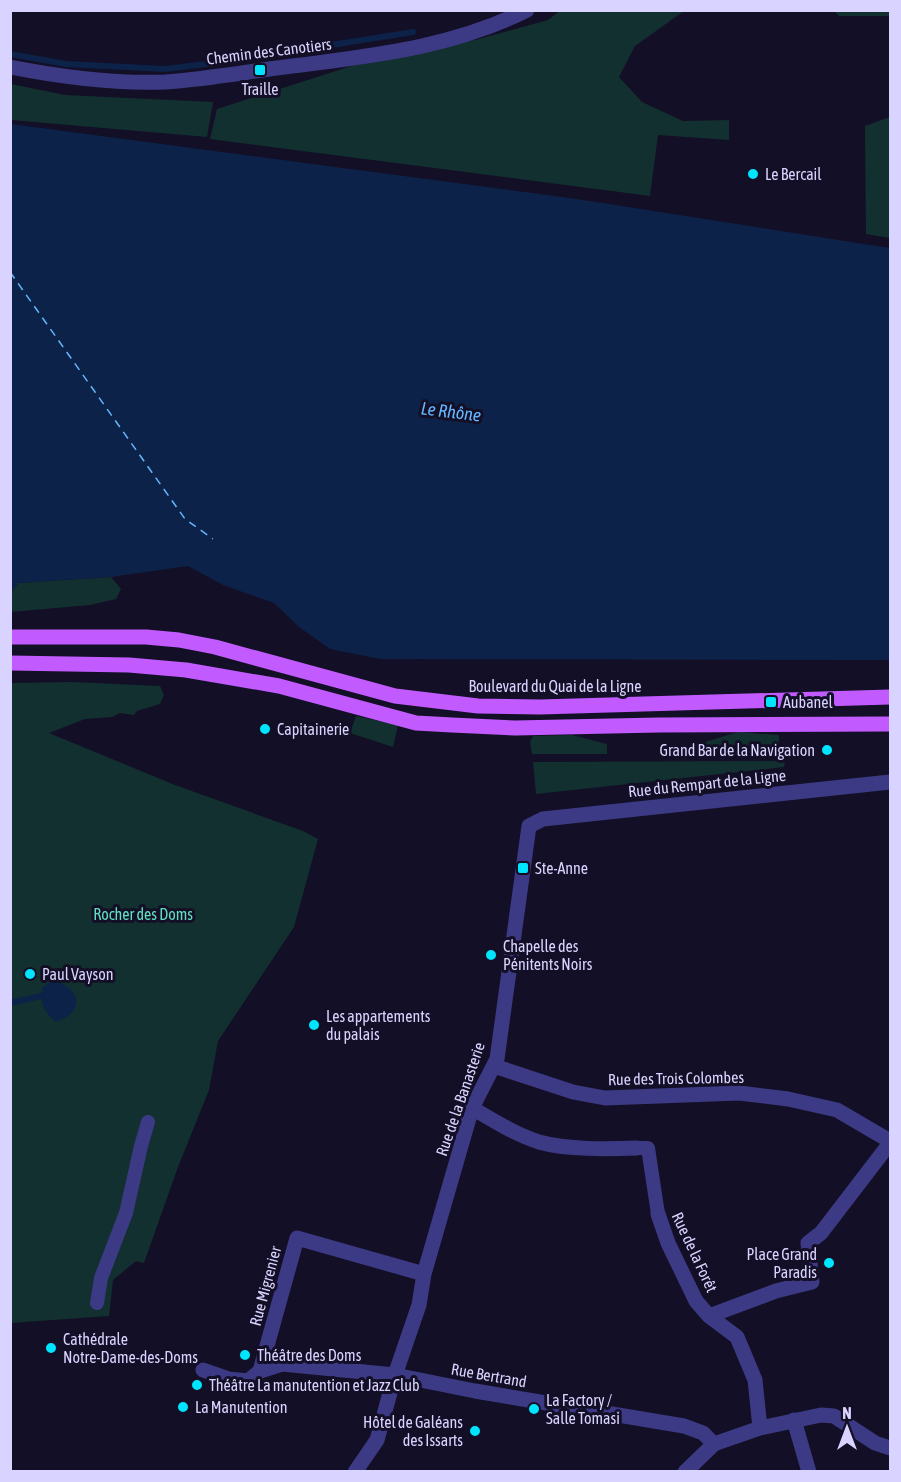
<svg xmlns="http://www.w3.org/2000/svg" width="901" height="1482" font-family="'Asap Condensed',sans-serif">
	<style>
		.green { fill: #12302f }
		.water { fill: #0c2248 }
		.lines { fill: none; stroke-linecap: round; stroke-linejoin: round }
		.stream { stroke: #0c2248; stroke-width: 6 }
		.ferry { stroke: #62b6ff; stroke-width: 1.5; stroke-dasharray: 8 6; stroke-linecap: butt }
		.pedestrian { stroke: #3d3a85; stroke-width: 14 }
		.minor { stroke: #3d3a85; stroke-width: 15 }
		.primary { stroke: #c25bff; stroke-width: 15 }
		.poi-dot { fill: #00e5ff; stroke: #130f26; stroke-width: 2 }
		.labels { text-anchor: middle; stroke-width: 6; stroke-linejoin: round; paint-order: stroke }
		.street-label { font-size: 16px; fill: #d9d4ff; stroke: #130f26 }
		.poi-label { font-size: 16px; fill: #d9d4ff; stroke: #130f26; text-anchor: start }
		.park-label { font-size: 16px; fill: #5fe0c0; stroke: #130f26 }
		.water-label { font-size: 18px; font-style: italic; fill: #62b6ff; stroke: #130f26 }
	</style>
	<rect width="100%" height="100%" fill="#130f26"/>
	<path class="green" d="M561 10 684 11 635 46 619 77 642 102 683 121 729 120V140L658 135 650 196 210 139 217 109 373 59 475 40 548 20Z
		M834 11H890V16H839Z
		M11 84 65 95 213 102 207 137 11 120Z
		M890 117V238L866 234 865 139V126Z
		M111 577 121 589 116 599 90 605 11 612V592L18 583Z
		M72 682 160 686 164 695 160 704 137 711 134 715 120 713 112 717 85 719 49 733 175 785 303 831 318 839 294 927 218 1041 209 1090 178 1167 144 1263 136 1261 113 1280 109 1316 11 1323V683Z
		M356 716 398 725 393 747 350 733Z
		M738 732 779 735V749L706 752 705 742Z
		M572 735 607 744V754H532L530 742 533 736Z
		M785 761 784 767 536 794 533 762Z"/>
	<path class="water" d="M11 124 577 199 890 248V660L380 659 330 649 299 627 274 603 223 585 188 566 111 577 19 583 11 592Z
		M51 981C65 982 84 995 73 1011 69 1017 62 1019 56 1022 44 1012 40 1003 42 988Z"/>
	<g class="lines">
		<path class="stream" d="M10 54 66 64 165 69 231 61 413 32
			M10 1003 41 996"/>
		<path class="ferry" d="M10 272 185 519 213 539"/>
		<path class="pedestrian" d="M637 1148H648L658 1214
			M97 1303 101 1278 126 1213 141 1146 148 1122"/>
		<path class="minor" d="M10 67C61 77 114 84 165 82 210 79 256 70 301 65 378 55 456 46 527 10
			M494 1066 573 1092 605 1098 739 1093 788 1099 837 1110 890 1141
			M472 1108C494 1121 515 1134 539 1142 567 1150 608 1149 637 1148
			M658 1214 668 1243 696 1301 709 1316 737 1337 755 1380 760 1428
			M709 1316 776 1291 812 1282 808 1243 821 1233 890 1143
			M203 1370 229 1379 248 1381 260 1371 282 1364 395 1375 475 1391 684 1426 703 1433 714 1444
			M260 1371 297 1238 424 1274
			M794 1420 809 1472
			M355 1472 377 1440 395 1375 419 1305 424 1274 472 1108 497 1059 529 826 543 819 890 782
			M685 1472 714 1444 760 1428 821 1415 834 1416 875 1443 890 1448"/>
		<path class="primary" d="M10 637H146L179 640 215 647 395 696 478 706 540 707 890 697
			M10 663 129 665 186 670 279 686 416 723 452 725 515 728 659 725 890 724"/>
	</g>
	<g class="poi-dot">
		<rect x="254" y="64" width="12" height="12" rx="3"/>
		<circle cx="753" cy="174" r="6"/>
		<rect x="765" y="696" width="12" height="12" rx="3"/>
		<circle cx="265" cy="729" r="6"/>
		<circle cx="827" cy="750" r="6"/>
		<rect x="517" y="862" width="12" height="12" rx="3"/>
		<circle cx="491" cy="955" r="6"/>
		<circle cx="30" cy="974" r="6"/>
		<circle cx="314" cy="1025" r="6"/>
		<circle cx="829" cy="1263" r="6"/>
		<circle cx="51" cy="1348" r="6"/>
		<circle cx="245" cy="1355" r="6"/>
		<circle cx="197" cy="1385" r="6"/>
		<circle cx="183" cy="1407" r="6"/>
		<circle cx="534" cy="1409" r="6"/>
		<circle cx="475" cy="1431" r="6"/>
	</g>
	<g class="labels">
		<g class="street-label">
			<text transform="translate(269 51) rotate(-7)" y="6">Chemin des Canotiers</text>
			<text x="555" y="692">Boulevard du Quai de la Ligne</text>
			<text transform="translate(707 783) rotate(-6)" y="6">Rue du Rempart de la Ligne</text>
			<text transform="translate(676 1078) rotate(-1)" y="6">Rue des Trois Colombes</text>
			<text transform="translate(460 1099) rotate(-71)" y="6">Rue de la Banasterie</text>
			<text transform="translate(695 1252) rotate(65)" y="6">Rue de la Forêt</text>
			<text transform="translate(265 1286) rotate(-75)" y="6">Rue Migrenier</text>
			<text transform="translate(489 1375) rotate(10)" y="6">Rue Bertrand</text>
		</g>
		<g class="poi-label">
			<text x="260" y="95" text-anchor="middle">Traille</text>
			<text x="765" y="180">Le Bercail</text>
			<text x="783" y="708">Aubanel</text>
			<text x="277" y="735">Capitainerie</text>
			<text x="815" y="756" text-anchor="end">Grand Bar de la Navigation</text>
			<text x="535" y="874">Ste-Anne</text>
			<text x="503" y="952">Chapelle des<tspan x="503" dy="18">Pénitents Noirs</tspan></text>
			<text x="42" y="980">Paul Vayson</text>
			<text x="326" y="1022">Les appartements<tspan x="326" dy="18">du palais</tspan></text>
			<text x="817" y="1260" text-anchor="end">Place Grand<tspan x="817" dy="18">Paradis</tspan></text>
			<text x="63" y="1345">Cathédrale<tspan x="63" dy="18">Notre-Dame-des-Doms</tspan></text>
			<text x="257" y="1361">Théâtre des Doms</text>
			<text x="209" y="1391">Théâtre La manutention et Jazz Club</text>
			<text x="546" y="1406">La Factory /<tspan x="546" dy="18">Salle Tomasi</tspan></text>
			<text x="195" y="1413">La Manutention</text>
			<text x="463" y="1428" text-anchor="end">Hôtel de Galéans<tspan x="463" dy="18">des Issarts</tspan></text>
		</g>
		<g class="park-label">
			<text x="143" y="920">Rocher des Doms</text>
		</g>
		<g class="water-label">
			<text transform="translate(451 412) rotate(7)" y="6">Le Rhône</text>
		</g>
	</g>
	<rect width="901" height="1482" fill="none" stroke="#d9d4ff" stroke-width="24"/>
	<g transform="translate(847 1428)" stroke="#130f26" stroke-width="4.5" paint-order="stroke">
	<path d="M0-4.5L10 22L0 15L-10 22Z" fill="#d9d4ff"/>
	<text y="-9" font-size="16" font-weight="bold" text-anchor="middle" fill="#d9d4ff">N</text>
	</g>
</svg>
